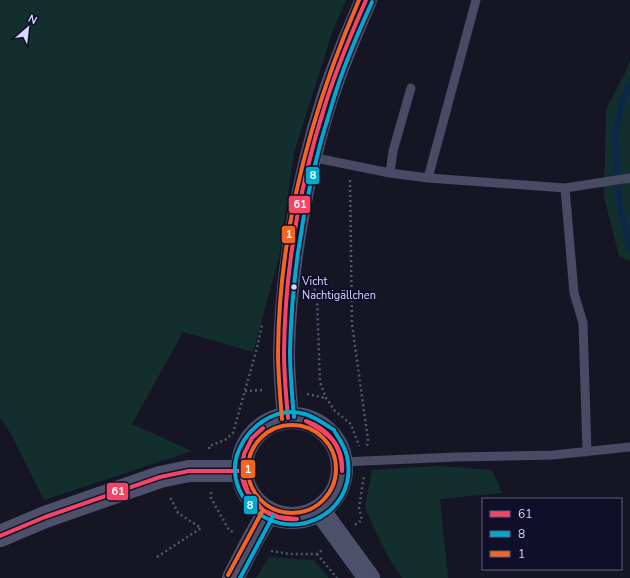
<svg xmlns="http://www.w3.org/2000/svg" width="630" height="578" font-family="'Nunito Sans',sans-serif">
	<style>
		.green { fill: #132f2d }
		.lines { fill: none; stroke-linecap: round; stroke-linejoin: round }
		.stream { stroke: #0b2848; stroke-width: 6 }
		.path { stroke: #4a5c68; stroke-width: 2.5; stroke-dasharray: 2 3; stroke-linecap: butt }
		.lane { stroke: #494b64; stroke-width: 9 }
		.secondary { stroke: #4d506a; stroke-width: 22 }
		.bus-1-casing { stroke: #100f29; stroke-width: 7 }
		.bus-2-casing { stroke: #100f29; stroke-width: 7 }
		.bus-3-casing { stroke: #100f29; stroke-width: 7 }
		.bus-1 { stroke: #f34667; stroke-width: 4 }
		.bus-2 { stroke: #00a9ce; stroke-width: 4 }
		.bus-3 { stroke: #f26522; stroke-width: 4 }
		.bus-dot { fill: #d7d7ff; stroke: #100f29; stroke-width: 1.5 }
		.labels { text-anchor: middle; stroke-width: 4; stroke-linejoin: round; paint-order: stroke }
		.bus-label { font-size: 11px; fill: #d7d7ff; stroke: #100f29; text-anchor: start }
		.line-badge { stroke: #100f29; stroke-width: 1.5 }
		.badge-label { font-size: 11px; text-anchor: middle; font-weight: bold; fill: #fff }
	</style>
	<rect width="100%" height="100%" fill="#161523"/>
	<path class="green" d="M0 0H346L332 33 294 153 279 257 253 352 183 332 132 424 192 451 44 500 11 434 0 418Z
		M630 60V261L619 256 604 197 606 109 627 69Z
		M438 466 492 470 502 493 440 499 448 578H402L387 555 365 508 372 470Z
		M269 557 313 560 329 578H256Z"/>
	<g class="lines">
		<path class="stream" d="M630 84 623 98 615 135 619 202 630 250"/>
		<path class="path" d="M350 180 352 324 368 440 367 446
			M312 279 317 298 320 382 326 398 335 411 351 424 359 446
			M245 391 264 390
			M307 394 325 398
			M209 449V446L225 440 233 433 257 348 262 325
			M211 492V498L229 530 233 532
			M355 525 362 520 359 508 364 476
			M271 551 290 554H317L322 550
			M317 554 337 578
			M157 557 201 528 178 513 170 497"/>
		<path class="lane" d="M311 157 390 173 428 178 565 188 630 178
			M390 173 393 151 411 88
			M428 178 476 0
			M565 188 574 293 583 323 587 452
			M342 462 456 457 553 455 630 447"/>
		<path class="secondary" d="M242 468a50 50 0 1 1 100 0a50 50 0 1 1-100 0Z
			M288 418C286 396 284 373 284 351 286 269 302 177 327 99 338 65 352 32 366 0
			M320 511 369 578
			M0 536 45 517 160 477 189 471H241
			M233 578 252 541 268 513"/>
		<defs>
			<path id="bus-1" d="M288 418C286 396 284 374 284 352 285 266 301 179 327 99 338 65 352 32 366 0
				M306 421C328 429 344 447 342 471
				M306 421C330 434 341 443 342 471
				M244 454 252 438 263 428
				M244 454 252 438 263 428
				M244 455 242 473 248 492 263 510
				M244 455C236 476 246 496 263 510
				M263 510 279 517 297 519
				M263 510C273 517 284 520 297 519
				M0 536 45 517 160 477 189 471H241"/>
			<path id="bus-2" d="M294 417C292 395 290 373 290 351 292 267 307 181 333 101 343 67 357 35 372 2
				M334 430C325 424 315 417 305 414 275 405 246 428 237 455 232 471 236 488 246 501 284 550 360 516 347 456 345 447 340 440 335 432
				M240 578 273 516"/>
			<path id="bus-3" d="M282 419C280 396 278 374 278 352 279 230 311 111 359 0
				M248 469a44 44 0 1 1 88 0a44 44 0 1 1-88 0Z
				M228 575 263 510"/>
		</defs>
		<use href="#bus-1" class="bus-1-casing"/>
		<use href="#bus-2" class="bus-2-casing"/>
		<use href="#bus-3" class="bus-3-casing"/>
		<use href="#bus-1" class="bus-1"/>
		<use href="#bus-2" class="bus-2"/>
		<use href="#bus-3" class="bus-3"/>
	</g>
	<circle class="bus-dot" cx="294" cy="287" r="3.5"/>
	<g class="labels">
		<g class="bus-label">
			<text x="302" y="285">Vicht<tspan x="302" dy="14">Nachtigällchen</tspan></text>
		</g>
	</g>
	<g class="line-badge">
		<rect x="305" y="166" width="15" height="19" rx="4" fill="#00a9ce"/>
		<rect x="288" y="195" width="23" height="19" rx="4" fill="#f34667"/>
		<rect x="281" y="225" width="15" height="19" rx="4" fill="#f26522"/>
		<rect x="240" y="459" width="16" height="20" rx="4" fill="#f26522"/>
		<rect x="106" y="482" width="23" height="19" rx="4" fill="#f34667"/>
		<rect x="243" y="495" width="15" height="20" rx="4" fill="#00a9ce"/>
	</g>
	<g class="badge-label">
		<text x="313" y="179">8</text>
		<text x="300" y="208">61</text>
		<text x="289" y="238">1</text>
		<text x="248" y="473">1</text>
		<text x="118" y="495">61</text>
		<text x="250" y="509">8</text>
	</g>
	<rect x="482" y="498" width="140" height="72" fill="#100f29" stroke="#605f7f"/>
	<rect x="490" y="511" width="20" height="6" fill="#f34667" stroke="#605f7f"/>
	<text x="518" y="518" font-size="12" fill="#d7d7ff">61</text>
	<rect x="490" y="531" width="20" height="6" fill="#00a9ce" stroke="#605f7f"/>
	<text x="518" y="538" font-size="12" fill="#d7d7ff">8</text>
	<rect x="490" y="551" width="20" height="6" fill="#f26522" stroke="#605f7f"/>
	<text x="518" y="558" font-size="12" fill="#d7d7ff">1</text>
	<g transform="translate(28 28) rotate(28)" stroke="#100f29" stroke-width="3" paint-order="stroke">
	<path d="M0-3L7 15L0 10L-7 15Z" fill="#d7d7ff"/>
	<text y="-6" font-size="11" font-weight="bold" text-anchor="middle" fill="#d7d7ff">N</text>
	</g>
</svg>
